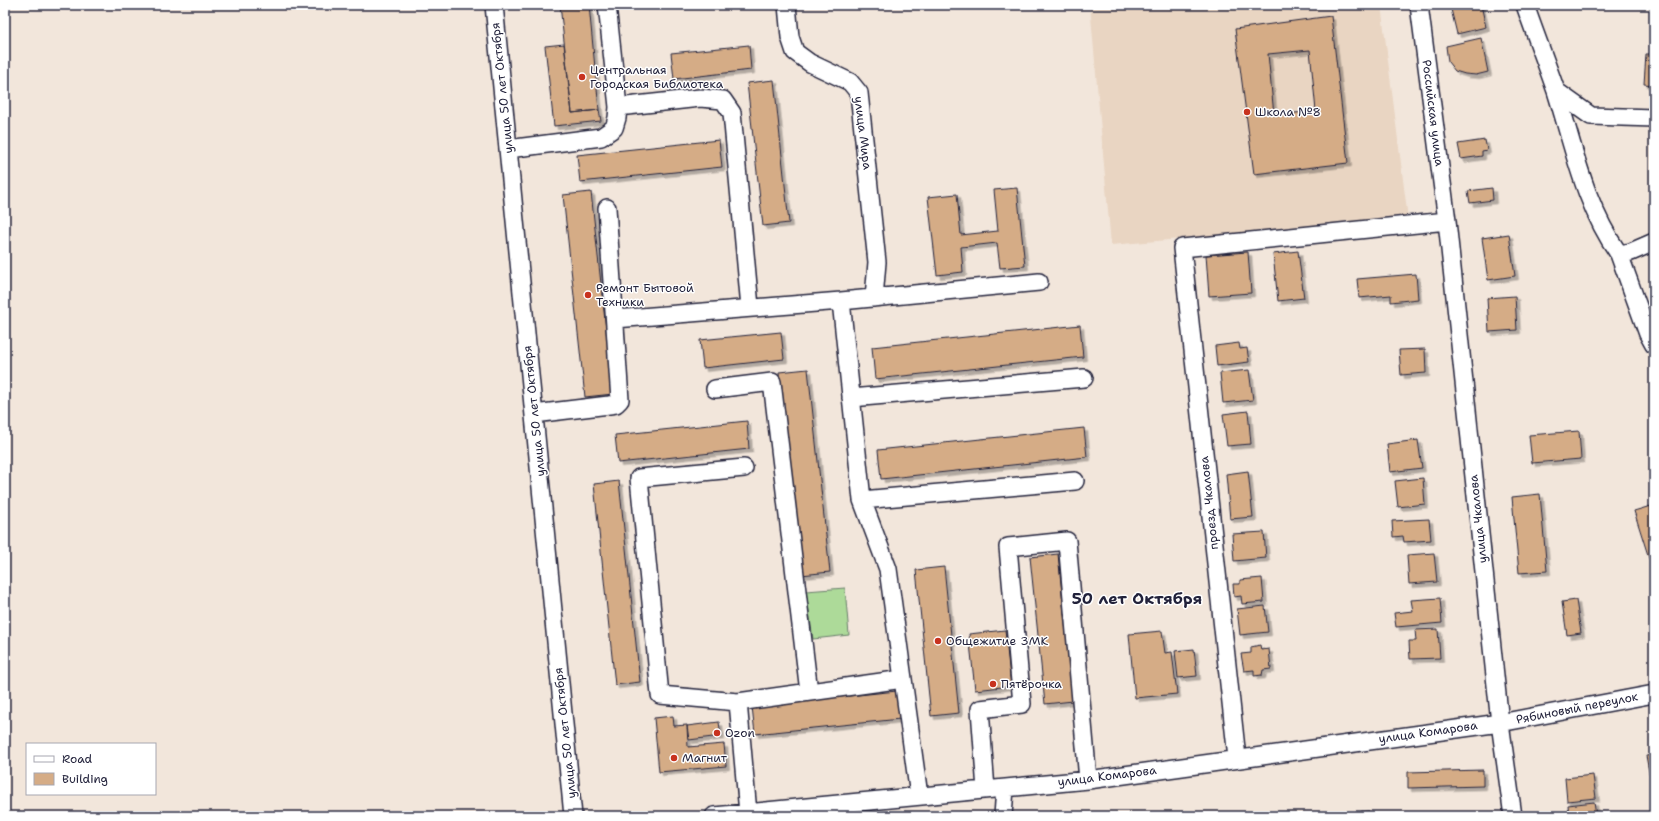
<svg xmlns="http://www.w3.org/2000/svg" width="1659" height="821" font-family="'Shantell Sans',sans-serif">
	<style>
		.built { fill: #e9d5c2 }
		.green { fill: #adda99; stroke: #687e6a }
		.building { fill: #d5ac86; stroke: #22223b; fill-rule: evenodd; filter: url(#shadow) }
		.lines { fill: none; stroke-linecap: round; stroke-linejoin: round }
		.minor-casing { stroke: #22223b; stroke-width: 20 }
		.minor { stroke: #fff; stroke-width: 17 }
		.poi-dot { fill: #c8321e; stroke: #fff; stroke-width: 1.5 }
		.labels { text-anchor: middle; stroke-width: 3; stroke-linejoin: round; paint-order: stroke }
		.poi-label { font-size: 12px; fill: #22223b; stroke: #fff; text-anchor: start }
		.street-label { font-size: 12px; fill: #22223b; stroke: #fff }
		.district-label { font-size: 16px; font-weight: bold; fill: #22223b; stroke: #fff }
	</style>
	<defs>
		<filter id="shadow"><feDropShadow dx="3.5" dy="3.5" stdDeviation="0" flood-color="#0004"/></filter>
	</defs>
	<rect width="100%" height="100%" fill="#f2e6db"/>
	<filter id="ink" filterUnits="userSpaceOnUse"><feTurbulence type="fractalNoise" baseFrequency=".025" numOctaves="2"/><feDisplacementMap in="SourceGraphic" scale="8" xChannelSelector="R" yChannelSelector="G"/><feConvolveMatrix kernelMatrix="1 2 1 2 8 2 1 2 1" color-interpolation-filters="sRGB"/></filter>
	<g filter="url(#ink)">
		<path class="built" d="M1090 5H1381L1408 219 1111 245Z"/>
		<path class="green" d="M845 588 849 635 813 639 806 591Z"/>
		<path class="building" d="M560 5H589L599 110 572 113Z
			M1450 5H1481L1486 27 1457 34Z
			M1331 16 1348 163 1254 174 1235 29ZM1310 50 1316 111 1274 115 1268 54Z
			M1481 38 1488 72 1476 75 1465 74 1455 71 1448 62 1446 46Z
			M564 44 572 113 599 110 601 121 554 126 545 46Z
			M749 45 751 70 674 79 671 53Z
			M1646 54H1654V85L1644 84Z
			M774 80 789 223 763 226 747 83Z
			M719 140 722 167 580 182 577 155Z
			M1485 140 1487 150 1482 151V156L1461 159 1458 144Z
			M1017 188 1025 266 1000 268 997 243 961 247 963 272 937 275 928 197 957 194 961 235 998 231 994 190Z
			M1492 188 1493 200 1470 203 1468 191Z
			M591 192 613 394 585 397 563 195Z
			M1509 234 1515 276 1488 280 1482 238Z
			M1298 251 1304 298 1278 301 1273 254Z
			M1248 252 1251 293 1209 296 1206 255Z
			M1416 274 1418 299 1391 302V295L1359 298 1357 279Z
			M1515 296 1517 330 1489 332 1487 298Z
			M1080 325 1083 357 875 379 872 347Z
			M781 332 784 359 703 368 700 340Z
			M1239 343 1240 349 1247 348 1249 362 1217 366 1215 346Z
			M1425 349 1426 373 1401 375 1399 350Z
			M808 369 830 572 801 575 779 372Z
			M1249 370 1253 400 1223 403 1220 373Z
			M1248 411 1251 444 1227 446 1223 414Z
			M747 421 749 449 618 463 615 435Z
			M1084 428 1087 457 881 479 878 450Z
			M1579 431 1581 459 1532 463 1529 435Z
			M1418 440 1422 468 1390 472 1387 444Z
			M1248 471 1253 517 1230 519 1226 474Z
			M1423 478 1425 504 1398 507 1395 481Z
			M619 481 640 682 615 685 594 484Z
			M1540 494 1547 571 1519 573 1512 497Z
			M1654 505V574L1634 511Z
			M1429 519 1431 540 1404 542 1403 536 1393 537 1392 521Z
			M1264 532 1266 558 1234 561 1232 534Z
			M1434 553 1437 582 1409 584 1407 555Z
			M1058 554 1073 701 1045 704 1030 557Z
			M944 567 959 713 931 716 916 570Z
			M1262 578 1264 602 1242 604 1241 596 1234 597 1233 584H1240V580Z
			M1440 598 1442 623 1396 627 1394 613 1413 611 1411 600Z
			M1576 600 1581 633 1567 635 1562 602Z
			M1265 606 1268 632 1240 635 1237 609Z
			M1438 629 1440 658 1410 659 1409 641H1416L1415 630Z
			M1005 630 1011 686 975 690 969 634Z
			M1162 631 1165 653 1172 652 1177 694 1135 698 1129 634Z
			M1260 645 1261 650 1269 649 1271 669 1263 670 1262 675 1254 676V670L1244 671 1241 654 1251 653V647Z
			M1194 649 1197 676 1178 678 1175 651Z
			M897 691 900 719 755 734 752 706Z
			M673 716 674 726 687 725 688 747 724 744 726 766 659 772 654 718Z
			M719 722 721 736 689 740 687 726Z
			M1654 755V781L1651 782 1646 756Z
			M1483 770V786L1408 788V772Z
			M1593 775 1596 798 1567 801 1565 778Z
			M1594 802 1596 816H1569L1568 805Z
			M1369 811V816H1334V813Z"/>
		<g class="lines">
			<defs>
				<path id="minor" d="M494 5 573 816
					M787 5 790 37 795 52 810 63 850 82 859 93 877 262 874 298
					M1419 5 1447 221 1500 723 1513 816
					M1525 5C1535 34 1546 62 1556 91 1574 148 1584 204 1619 254L1631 252 1654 242
					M1556 91 1591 116 1654 118
					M618 107 700 98 723 100 732 113 750 307
					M508 149 601 137 614 128 617 118 618 107 607 5
					M1619 254 1648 334 1654 345
					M841 301 862 500 888 569 919 796
					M615 319 841 301 1039 282
					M715 389 772 382 809 692
					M851 398 1084 378
					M534 414 609 405 616 404 620 400 607 208
					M744 468 639 478 660 695 738 702 748 813
					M862 500 1075 481
					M738 702 903 679
					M1237 758 1182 248 1447 221
					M986 790 980 709 1022 704 1008 547 1067 541 1088 780
					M714 816 1088 780 1500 723 1654 694
					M1003 816 1005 788"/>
			</defs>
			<use href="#minor" class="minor-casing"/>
			<use href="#minor" class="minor"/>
		</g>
	</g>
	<g class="poi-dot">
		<circle cx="582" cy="77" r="4"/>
		<circle cx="1247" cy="112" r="4"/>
		<circle cx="588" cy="295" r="4"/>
		<circle cx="938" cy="641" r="4"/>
		<circle cx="993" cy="684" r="4"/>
		<circle cx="717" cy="733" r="4"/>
		<circle cx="674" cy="758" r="4"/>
	</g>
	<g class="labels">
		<g class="poi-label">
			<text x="590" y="74">Центральная<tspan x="590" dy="14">Городская Библиотека</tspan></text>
			<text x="1255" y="116">Школа №8</text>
			<text x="596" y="292">Ремонт Бытовой<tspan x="596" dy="14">Техники</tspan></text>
			<text x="946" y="645">Общежитие 3МК</text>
			<text x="1001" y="688">Пятёрочка</text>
			<text x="725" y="737">Ozon</text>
			<text x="682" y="762">Магнит</text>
		</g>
		<g class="street-label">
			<text transform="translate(502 88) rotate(-96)" y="4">улица 50 лет Октября</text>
			<text transform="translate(1433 113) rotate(83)" y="4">Российская улица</text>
			<text transform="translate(863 133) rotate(83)" y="4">улица Мира</text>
			<text transform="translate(534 411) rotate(-96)" y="4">улица 50 лет Октября</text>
			<text transform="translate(1209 503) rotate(-96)" y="4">проезд Чкалова</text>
			<text transform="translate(1478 519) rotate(-96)" y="4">улица Чкалова</text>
			<text transform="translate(1577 708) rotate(-11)" y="4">Рябиновый переулок</text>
			<text transform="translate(1428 732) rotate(-8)" y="4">улица Комарова</text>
			<text transform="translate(565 733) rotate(-96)" y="4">улица 50 лет Октября</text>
			<text transform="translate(1107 776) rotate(-7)" y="4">улица Комарова</text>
		</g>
		<g class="district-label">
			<text x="1137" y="604">50 лет Октября</text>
		</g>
	</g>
	<rect width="1659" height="821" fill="none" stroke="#fff" stroke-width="20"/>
	<rect x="10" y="10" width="1639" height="801" fill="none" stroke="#22223b" stroke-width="1.5" filter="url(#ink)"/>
	<rect x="26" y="743" width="130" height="52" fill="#ffffff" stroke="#a7a7b1"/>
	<rect x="34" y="756" width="20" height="6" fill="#ffffff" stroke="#a7a7b1"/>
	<text x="62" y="763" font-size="12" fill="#22223b">Road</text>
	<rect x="34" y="773" width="20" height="12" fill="#d5ac86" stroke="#a7a7b1"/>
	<text x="62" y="783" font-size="12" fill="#22223b">Building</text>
</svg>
